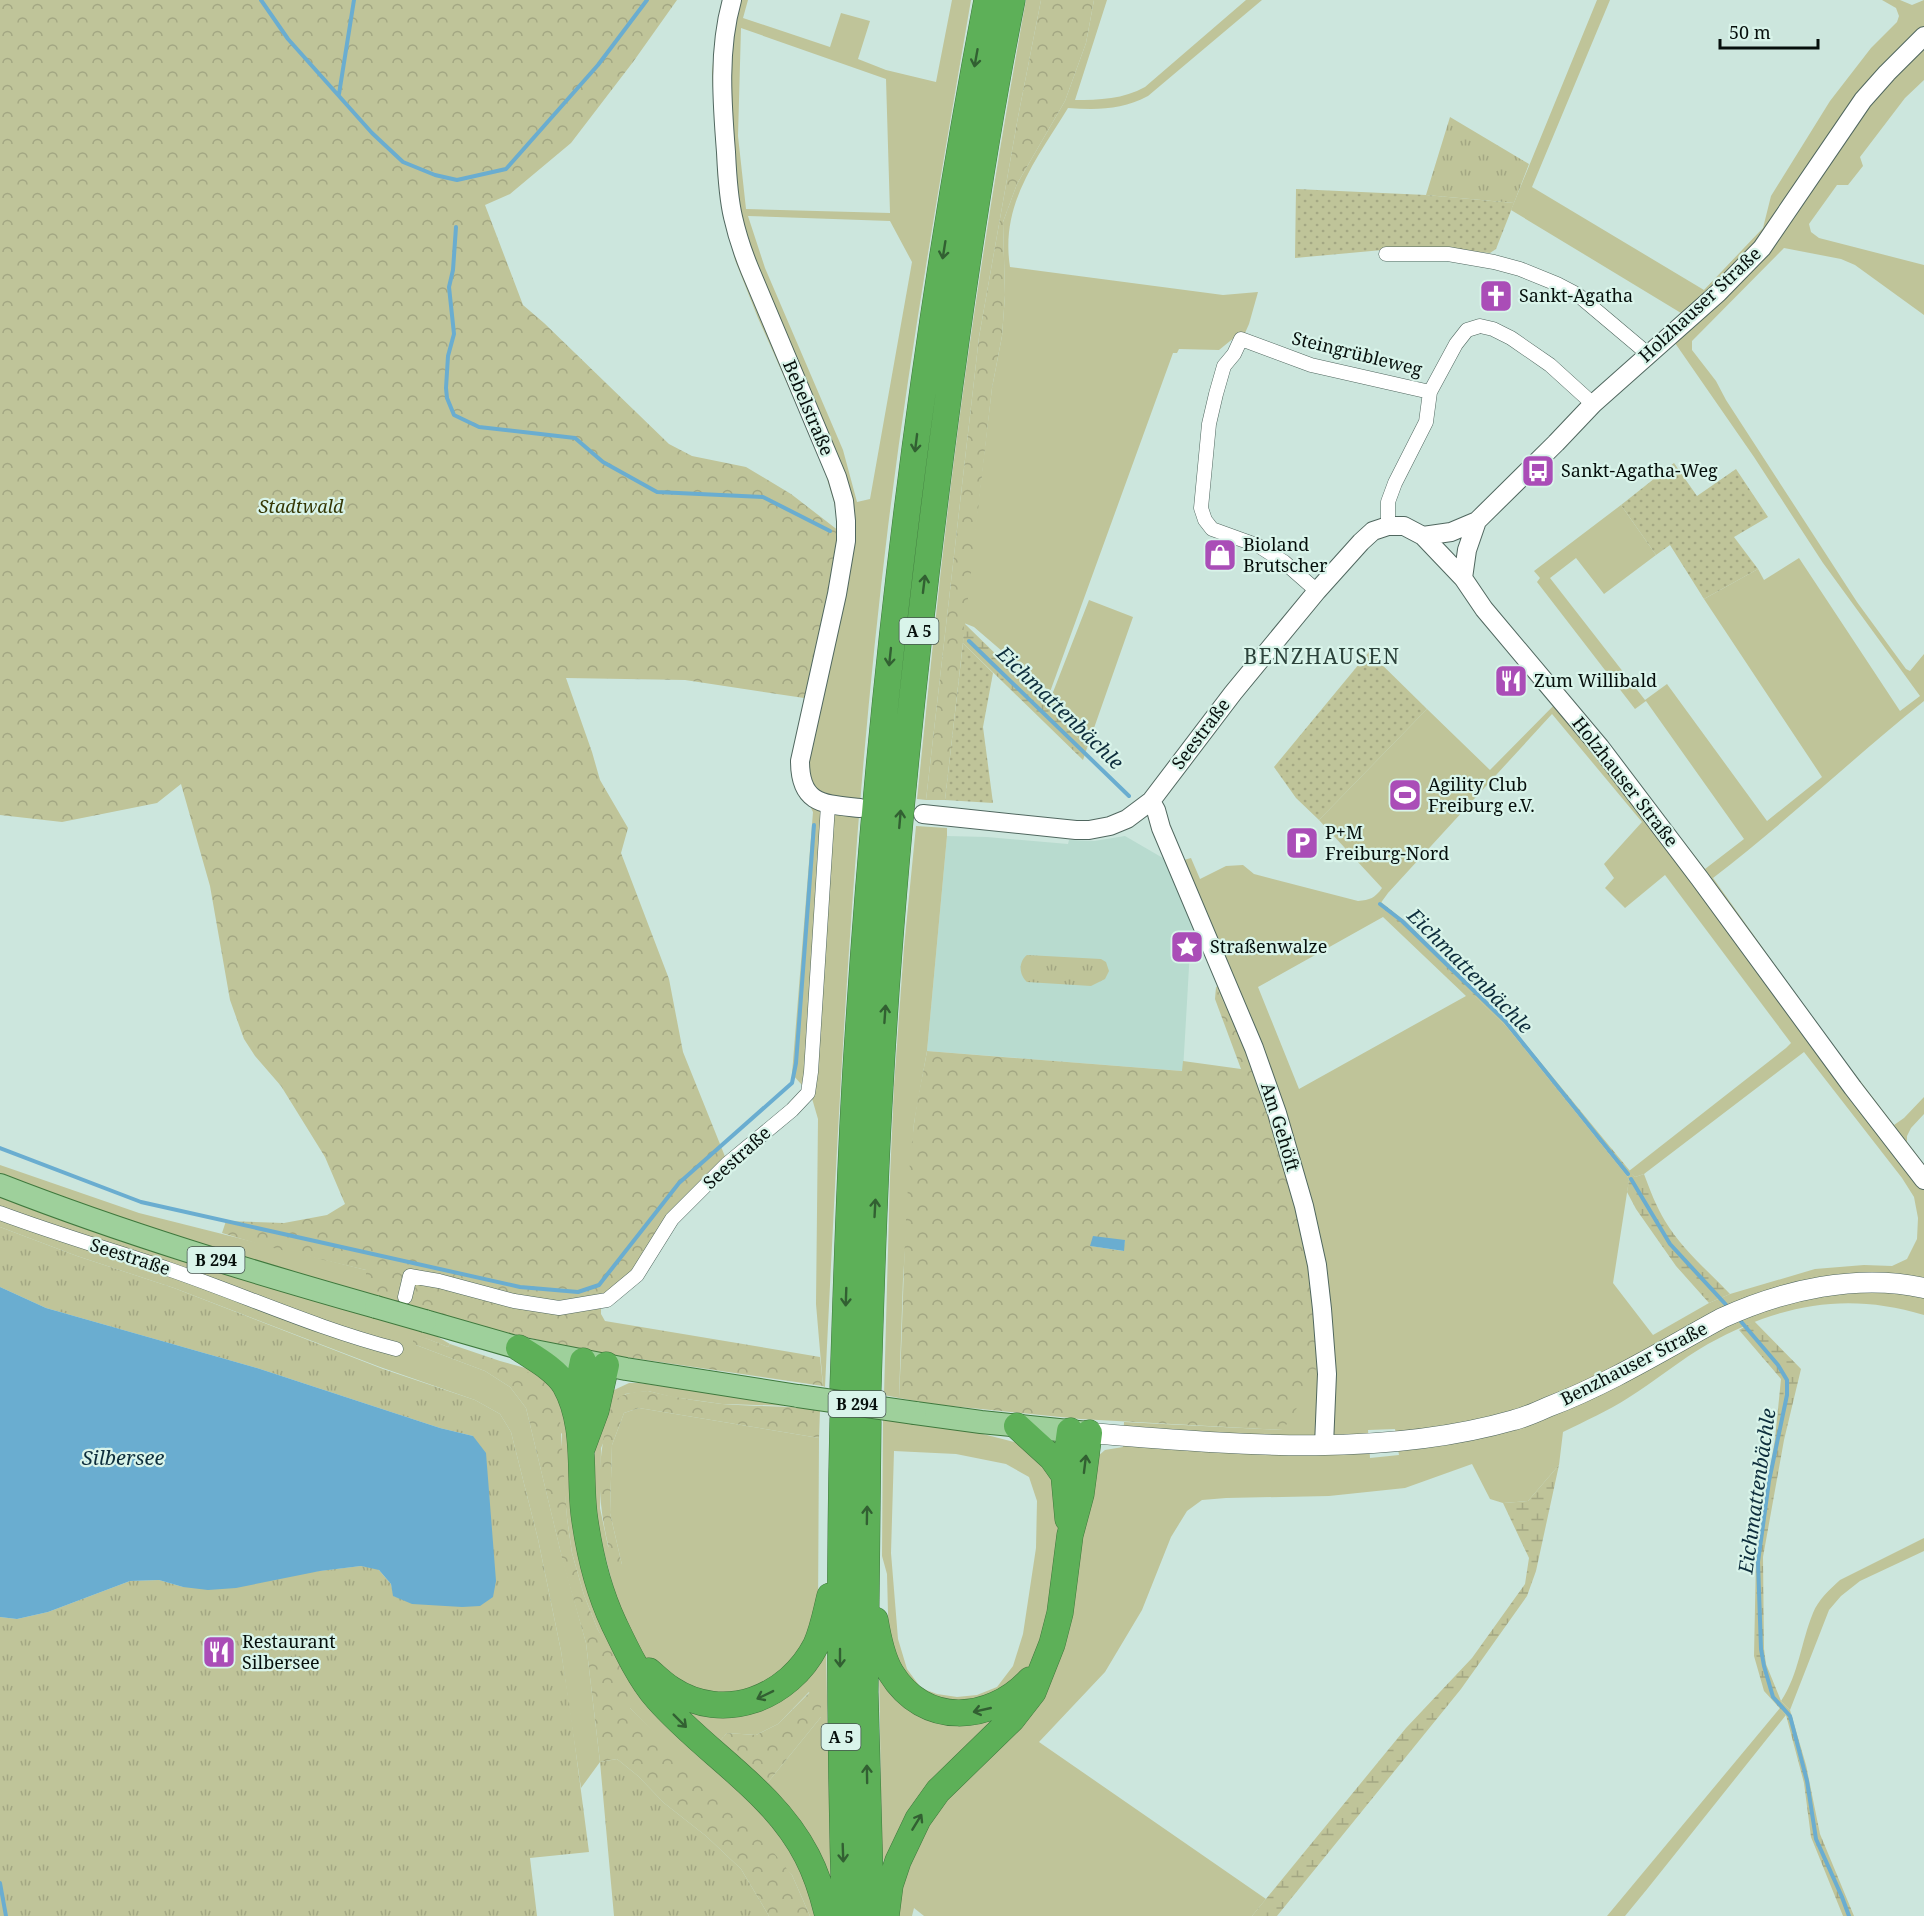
<svg xmlns="http://www.w3.org/2000/svg" width="1924" height="1916" font-family="'Noto Serif',serif">
	<style>
		.built { fill: #b8dbcf }
		.grass { fill: #bfc499; fill-rule: evenodd }
		.forest { fill: url(#forest-crowns); fill-rule: evenodd }
		.wetland { fill: url(#wetland-marsh) }
		.park { fill: url(#park-tufts) }
		.garden { fill: url(#garden-dots) }
		.water { fill: #6aadd0 }
		.lines { fill: none; stroke-linecap: round; stroke-linejoin: round }
		.stream { stroke: #6aadd0; stroke-width: 4 }
		.minor-casing { stroke: #50675f; stroke-width: 15 }
		.tertiary-casing { stroke: #50675f; stroke-width: 20 }
		.secondary-casing { stroke: #50675f; stroke-width: 21 }
		.primary-casing { stroke: #3f783d; stroke-width: 24 }
		.motorway-casing { stroke: #3f783d; stroke-width: 27 }
		.minor { stroke: #fff; stroke-width: 14 }
		.tertiary { stroke: #fff; stroke-width: 18 }
		.secondary { stroke: #fff; stroke-width: 20 }
		.primary { stroke: #9ed09b; stroke-width: 22 }
		.motorway { stroke: #5db058; stroke-width: 26 }
		.primary-bridge-casing { stroke: #3f783d; stroke-width: 24; stroke-linecap: butt }
		.primary-bridge { stroke: #9ed09b; stroke-width: 22 }
		.oneway { stroke: #326032 }
		.labels { text-anchor: middle; stroke-width: 4.5; stroke-linejoin: round; paint-order: stroke }
		.shield { fill: #d9f4ea; stroke: #45544f; stroke-width: 1.5 }
		.shield-label { font-size: 16px; font-weight: bold; fill: #060f0c }
		.poi-label { font-size: 18px; fill: #060f0c; stroke: #d9f4ea; text-anchor: start }
		.street-label { font-size: 18px; fill: #060f0c; stroke: #d9f4ea }
		.park-label { font-size: 18px; font-style: italic; fill: #333502; stroke: #d9f4ea }
		.water-label { font-size: 20px; font-style: italic; fill: #0d2d3c; stroke: #d9f4ea }
		.quarter-label { font-size: 21px; letter-spacing: 1.5px; fill: #2c423b; stroke: #d9f4ea }
	</style>
	<defs>
		<pattern id="forest-crowns" width="20" height="18" patternUnits="userSpaceOnUse" patternTransform="scale(1.5)"><rect width="20" height="18" fill="#bfc499"/><path d="M2 6a3 3 0 1 1 6 0M12 15a3 3 0 1 1 6 0" fill="none" stroke="#a3a783"/></pattern>
		<pattern id="wetland-marsh" width="20" height="14" patternUnits="userSpaceOnUse" patternTransform="scale(1.5)"><rect width="20" height="14" fill="#bfc499"/><path d="M1 5h8M5 5V1M11 12h8M15 12V8" fill="none" stroke="#a3a783"/></pattern>
		<pattern id="park-tufts" width="24" height="20" patternUnits="userSpaceOnUse" patternTransform="scale(1.5)"><rect width="24" height="20" fill="#bfc499"/><path d="M3 7l-1-3M5 7V3M7 7l1-3M15 17l-1-3M17 17v-4M19 17l1-3" fill="none" stroke="#a3a783"/></pattern>
		<pattern id="garden-dots" width="8" height="8" patternUnits="userSpaceOnUse" patternTransform="scale(1.5)"><rect width="8" height="8" fill="#bfc499"/><path d="M2 2h.1M6 6h.1" fill="none" stroke="#a3a783" stroke-width="1.8" stroke-linecap="round"/></pattern>
	</defs>
	<rect width="100%" height="100%" fill="#cce6dd"/>
	<path class="built" d="M947 836 987 837 1068 844 1069 840 1094 841 1125 836 1168 861 1196 932 1190 950 1183 1071 927 1051Z"/>
	<path class="grass" d="M724 0H748L743 18 830 47 841 13 870 21 858 59 886 70 936 82 952 0H971C941 175 910 350 888 527 853 812 839 1100 825 1387L823 1386 816 1304 818 1119 811 1095 792 1074 813 812 793 772 804 698 828 593 839 531 834 502 822 462 758 318 735 260 727 226 718 179 712 73 715 39ZM741 28 886 79 890 213 746 209 738 136ZM748 216 890 221 912 262 870 499 857 502 843 450 765 268Z
		M1026 0H1041L1018 117 979 337 926 800 917 799C928 694 938 589 951 484 971 322 997 161 1026 0Z
		M1094 0H1107L1075 100C1099 100 1124 99 1145 87L1246 0H1262L1148 96C1122 110 1097 110 1068 108 1037 159 1000 203 1010 267L1223 295 1258 292 1249 324 1245 333 1235 337 1219 350 1179 349 1177 353H1173L1050 692 974 627 964 623 992 388 1002 336 1005 295 1003 222 1017 184 1065 101 1086 43Z
		M1597 0H1610L1532 187 1704 290 1763 228 1771 196 1830 101 1871 48 1897 22 1899 16 1896 8 1882 0H1900L1912 5 1924 0V80L1905 98 1860 157 1863 166 1848 185H1837L1809 224 1811 232 1819 238 1924 265V315L1855 265 1841 259 1784 248 1692 341V350L1716 381 1726 400 1857 602 1906 669 1910 671 1924 654V701C1852 759 1786 822 1713 878L1825 1035 1894 1125 1904 1118 1924 1097V1114L1911 1128 1907 1136V1142L1924 1164V1315C1845 1291 1779 1305 1708 1344 1680 1360 1655 1381 1628 1398 1608 1411 1585 1421 1563 1432L1559 1465 1528 1501 1503 1503 1490 1499 1472 1464 1405 1488 1329 1496 1226 1498 1202 1500 1187 1511 1171 1537 1142 1610 1105 1672 1039 1742 1266 1899 1252 1916H924L914 1908 912 1916H891L913 1844 1073 1602 1091 1477 1098 1456 1105 1450 1123 1447 1124 1422 1283 1430 1249 1052 1216 987 1226 982 1184 860 1191 858 1200 879 1226 866 1243 865 1254 874 1358 901C1370 900 1375 898 1382 888L1319 820 1427 709 1490 770 1565 694 1600 734 1705 869 1744 839 1646 701 1635 709 1537 582 1540 578 1534 571 1621 505 1656 555 1604 594 1576 558 1550 578 1645 700 1667 684 1767 821 1822 777 1704 599 1758 569 1764 580 1799 558 1900 711 1920 696 1823 563 1754 457 1666 330 1681 313 1511 210ZM1552 714 1642 822 1604 864 1614 878 1605 888 1625 908 1665 875 1791 1043 1786 1048 1629 1171 1635 1177 1644 1174 1804 1052 1902 1178 1914 1197 1918 1218 1917 1239 1907 1259 1892 1266 1864 1265 1815 1269 1730 1294 1709 1303 1653 1335 1613 1283 1629 1180 1627 1176 1507 1027 1380 904 1388 893ZM1383 917 1466 996 1299 1089 1258 987ZM1395 1429 1399 1455 1370 1458 1368 1430Z
		M1089 600 1133 617 1087 748 1048 705Z
		M916 826 947 828V836L927 1051 914 1123 903 1279 899 1398 884 1395 890 1177 894 1086 904 947Z
		M0 1165 139 1213 366 1270V1295L450 1344 448 1347 425 1338 416 1345 485 1371 510 1387 526 1408 560 1549 586 1643 600 1762 581 1788 561 1651 538 1539 511 1432 500 1414 475 1400 380 1367 174 1288 77 1256 0 1227Z
		M500 1361 529 1369 550 1378 564 1397 591 1595 792 1842 822 1916H810L792 1875 630 1708 611 1653 598 1630 584 1595 572 1553 567 1518 562 1462V1434L500 1364Z
		M629 1383H639L760 1399 796 1406 722 1404 672 1397 648 1391 625 1394 601 1448 600 1508 608 1546 622 1565 610 1513 612 1445 624 1413 639 1408 819 1438 818 1612 811 1641 768 1688 700 1696 646 1660 620 1612 599 1533 594 1500 592 1474 596 1443 612 1391Z
		M883 1419 979 1433 1026 1445 1036 1450 1059 1493 1058 1529 1051 1593 1041 1638 1028 1670 980 1706 924 1697 889 1652 887 1574 882 1556ZM894 1451 956 1454 1006 1464 1029 1477 1037 1501 1036 1548 1023 1634 1013 1666 997 1687 977 1695 957 1697 937 1694 921 1688 907 1669 898 1639 891 1553Z
		M1924 1538V1551L1860 1581 1841 1596 1829 1610 1790 1710 1781 1701C1799 1674 1801 1642 1813 1613 1818 1600 1830 1589 1840 1580Z
		M826 1648 831 1895 762 1787 769 1781 821 1717 809 1692 778 1724 756 1735 727 1733 716 1745 672 1697 715 1711Z
		M879 1671 911 1703 1012 1704 885 1872 882 1851Z
		M1780 1708 1786 1715 1648 1888 1625 1916H1607Z"/>
	<path class="forest" d="M0 0H677L633 62 571 143 510 194 485 205 523 305 544 323 669 444 692 456 746 467 791 494 839 531 828 593 804 698 685 680 566 678 592 752 600 780 628 828 621 853 669 979 683 1052 726 1159 630 1273 601 1298V1314L605 1321 820 1357 823 1386 591 1352 464 1323 366 1295V1270L265 1246 222 1233 226 1221 284 1223 327 1215 345 1204 325 1157 281 1086 255 1056 244 1039 230 1000 210 886 181 784 157 803 62 822 0 815Z
		M1041 0H1094L1086 43 1065 101 1017 184 1003 222 1005 295 1002 336 992 388 945 800H926L979 337 1018 117Z
		M1216 987 1249 1052 1298 1209 1313 1302 1317 1366 1308 1390 1283 1430 1080 1419 931 1404 899 1398C904 1306 903 1214 914 1124 917 1099 923 1075 927 1051L1182 1071 1183 1061 1241 1069 1215 999ZM1125 1240 1123 1251 1091 1246Z
		M413 1333 448 1347 450 1344 500 1361V1364L538 1375 553 1392 559 1405 567 1518 572 1553 584 1595 598 1630 633 1686 630 1708 672 1750 734 1804 792 1875 810 1916H769L741 1869 706 1836 664 1803 638 1776 617 1759 600 1762 586 1643 564 1566 526 1408 510 1387 485 1371 416 1345 413 1343Z
		M648 1391C672 1397 697 1401 722 1404 755 1407 788 1405 820 1410L819 1438 639 1408 624 1413 612 1445 610 1513 622 1565 617 1578C601 1525 593 1478 607 1424 609 1418 610 1407 614 1402 622 1392 636 1392 648 1391Z
		M810 1692 821 1697V1717L769 1781 762 1787 716 1745 727 1733 756 1735 778 1724Z"/>
	<path class="wetland" d="M964 623 1048 705 1087 748 1083 760 963 643Z
		M1381 902 1405 921 1506 1020 1630 1171 1635 1177 1644 1174C1650 1190 1656 1206 1665 1221 1681 1248 1708 1271 1730 1294L1709 1303 1676 1266 1636 1209 1627 1192 1629 1180 1627 1176 1507 1027 1385 910 1380 904Z
		M1754 1321 1801 1369 1784 1440 1763 1557 1764 1649 1766 1664 1781 1701 1790 1710 1806 1765 1820 1834 1854 1916H1843L1811 1837 1804 1783 1786 1715 1764 1691 1754 1656 1756 1558 1775 1439 1781 1379 1739 1330Z
		M1559 1465 1536 1571 1527 1596 1461 1689 1277 1916H1252L1406 1728 1472 1658 1525 1584 1529 1558 1503 1503 1528 1501Z"/>
	<path class="park" d="M1450 117 1529 164 1514 203 1426 195Z
		M1027 955 1101 959 1106 962 1109 971 1105 979 1091 986 1027 982C1019 975 1018 962 1027 955Z
		M0 1227 77 1256 174 1288 383 1369 475 1400 500 1414 511 1432 538 1539 561 1651 571 1715 589 1852 530 1858 537 1916H0V1617L17 1619 48 1612 130 1581 159 1580 183 1587 361 1566 378 1569 391 1584 394 1596 412 1603 420 1604 473 1436 440 1428 257 1368 46 1308 0 1287Z
		M617 1759 638 1776 664 1803 706 1836 741 1869 769 1916H614L600 1762Z"/>
	<path class="garden" d="M1296 189 1426 195 1514 203 1496 249 1490 253 1415 247 1295 258Z
		M1674 463 1697 496 1736 469 1768 517 1734 537 1758 569 1704 599 1670 545 1656 555 1621 505Z
		M963 643 993 673 983 727 993 803 945 800Z
		M1369 652 1427 709 1319 820 1296 798 1274 767Z"/>
	<path class="water" d="M1093 1236 1125 1240 1124 1251 1090 1246Z
		M0 1287 46 1308 257 1368 440 1428 473 1436 486 1453 496 1581 493 1597 480 1606 462 1607 412 1604 393 1596 391 1584 379 1570 361 1566 320 1571 236 1588 208 1590 183 1587 159 1580 130 1581 48 1612 17 1619 0 1617Z"/>
	<g class="lines">
		<path class="stream" d="M261 0 288 39 372 133 403 162 435 175 457 180 506 169 598 65 647 0
			M339 94 354 0
			M456 227 453 270 449 287 454 334 448 356 446 388 447 398 454 415 479 427 575 438 603 462 657 492 763 497 830 531
			M969 641 1129 796
			M1380 904 1402 921 1505 1021 1628 1174
			M0 1148 141 1202 520 1287 578 1292 599 1285 679 1183 792 1083 796 1063 814 825
			M1631 1179 1670 1244 1729 1308
			M1738 1318 1778 1365 1787 1380V1395L1769 1481 1758 1562 1761 1649 1764 1666 1773 1697 1790 1716 1807 1781 1816 1839 1842 1897 1849 1916
			M0 1883 6 1916"/>
		<defs>
			<path id="minor" d="M1386 254H1448L1494 262 1520 269 1557 284 1578 295 1648 354
				M1388 526V502L1395 483 1426 422 1430 392 1456 344 1467 330 1480 326 1493 329 1511 338 1550 365 1593 404
				M1317 591 1284 562 1259 546 1212 529 1205 520 1201 508 1209 424 1216 394 1224 366 1234 354 1241 339 1311 365 1430 392
				M0 1213C56 1234 112 1250 168 1269 244 1295 318 1329 396 1349
				M405 1297 410 1276 439 1281 514 1301 559 1308 607 1300 637 1275 672 1219 727 1164 792 1110 808 1093 811 1072 828 805"/>
			<path id="tertiary" d="M732 0C718 49 722 102 726 152 727 173 728 196 733 217 737 235 743 253 750 270L837 477 844 501 846 521V541L837 594 800 761C800 805 824 804 860 808
				M1423 536 1451 532 1477 521
				M1463 578 1467 550 1477 521 1556 443 1593 404 1718 293 1762 248 1863 100 1887 73 1924 36
				M1151 801 1156 810 1161 828 1254 1048 1277 1113 1304 1206 1317 1265 1322 1309 1327 1374 1324 1445
				M923 814 1076 830H1089L1110 826 1127 819 1151 801 1233 693 1317 591 1361 542 1373 531 1388 526H1404L1423 536 1463 578 1484 609 1600 747 1700 879 1853 1088 1924 1180"/>
			<path id="secondary" d="M1089 1433C1229 1444 1378 1459 1514 1420 1526 1417 1537 1412 1548 1407 1609 1384 1665 1349 1722 1318 1783 1290 1858 1273 1924 1288"/>
			<path id="primary" d="M0 1185C123 1233 249 1271 376 1307
				M425 1321 519 1348 626 1369 798 1396
				M915 1413 981 1422 1088 1433"/>
			<path id="motorway" d="M519 1348C534 1358 555 1369 565 1385 587 1424 579 1472 584 1514 589 1552 598 1590 614 1624 625 1647 640 1679 657 1698 705 1753 773 1790 807 1856 817 1875 823 1895 828 1916
				M843 1387C847 1270 850 1153 858 1037 880 689 922 342 987 0
				M868 1389C871 1288 874 1188 880 1087 892 870 915 653 943 437 962 291 983 145 1012 0
				M574 1406 583 1361
				M843 1419C839 1585 840 1750 845 1916
				M868 1422 865 1692 871 1916
				M1017 1426 1052 1458 1064 1475
				M582 1448 596 1410 606 1365
				M1068 1519 1064 1475 1070 1431
				M875 1620C878 1638 882 1658 891 1673 924 1727 990 1723 1030 1680
				M649 1671C656 1677 663 1684 671 1689 724 1724 789 1698 816 1645 823 1629 826 1612 830 1596
				M886 1916 890 1885 898 1861 918 1819 938 1791 1012 1719 1033 1692 1052 1644 1060 1613 1070 1535 1081 1494 1089 1433"/>
		</defs>
		<use href="#minor" class="minor-casing"/>
		<use href="#tertiary" class="tertiary-casing"/>
		<use href="#secondary" class="secondary-casing"/>
		<use href="#primary" class="primary-casing"/>
		<use href="#motorway" class="motorway-casing"/>
		<use href="#minor" class="minor"/>
		<use href="#tertiary" class="tertiary"/>
		<use href="#secondary" class="secondary"/>
		<use href="#primary" class="primary"/>
		<use href="#motorway" class="motorway"/>
		<defs>
			<path id="primary-bridge" d="M376 1307 425 1321
				M798 1396 915 1413"/>
		</defs>
		<use href="#primary-bridge" class="primary-bridge-casing"/>
		<use href="#primary-bridge" class="primary-bridge"/>
	</g>
	<defs><path id="oneway-shaft" d="M-6 0H5M1.5-3L5.5 0L1.5 3" fill="none" stroke-width="1.6" stroke-linecap="round" stroke-linejoin="round" transform="scale(1.5)"/></defs>
	<g class="oneway">
		<use href="#oneway-shaft" transform="translate(976 58) rotate(100)"/>
		<use href="#oneway-shaft" transform="translate(944 250) rotate(99)"/>
		<use href="#oneway-shaft" transform="translate(916 443) rotate(97)"/>
		<use href="#oneway-shaft" transform="translate(924 584) rotate(-83)"/>
		<use href="#oneway-shaft" transform="translate(890 657) rotate(96)"/>
		<use href="#oneway-shaft" transform="translate(900 819) rotate(-85)"/>
		<use href="#oneway-shaft" transform="translate(885 1014) rotate(-86)"/>
		<use href="#oneway-shaft" transform="translate(875 1208) rotate(-87)"/>
		<use href="#oneway-shaft" transform="translate(846 1297) rotate(92)"/>
		<use href="#oneway-shaft" transform="translate(1085 1464) rotate(-83)"/>
		<use href="#oneway-shaft" transform="translate(867 1515) rotate(-89)"/>
		<use href="#oneway-shaft" transform="translate(840 1658) rotate(90)"/>
		<use href="#oneway-shaft" transform="translate(765 1695) rotate(154)"/>
		<use href="#oneway-shaft" transform="translate(982 1710) rotate(167)"/>
		<use href="#oneway-shaft" transform="translate(680 1721) rotate(45)"/>
		<use href="#oneway-shaft" transform="translate(867 1774) rotate(-91)"/>
		<use href="#oneway-shaft" transform="translate(917 1822) rotate(-59)"/>
		<use href="#oneway-shaft" transform="translate(843 1853) rotate(88)"/>
	</g>
	<defs>
		<symbol id="church-square" viewBox="-11 -11 22 22"><rect x="-9" y="-9" width="18" height="18" rx="4" fill="#aa4db7" stroke="#d9f4ea"/><path d="M-1.2-6h2.4v3.5h3.3v2.4h-3.3V6h-2.4V-.1h-3.3v-2.4h3.3Z" fill="#fff"/></symbol>
		<symbol id="bus-square" viewBox="-11 -11 22 22"><rect x="-9" y="-9" width="18" height="18" rx="4" fill="#aa4db7" stroke="#d9f4ea"/><path d="M-5-6H5V4H4V6H2V4H-2V6H-4V4H-5ZM-3.5-4V0h7V-4ZM-3.5 1.2v1.5H-2V1.2ZM2 1.2v1.5H3.5V1.2Z" fill="#fff"/></symbol>
		<symbol id="shop-square" viewBox="-11 -11 22 22"><rect x="-9" y="-9" width="18" height="18" rx="4" fill="#aa4db7" stroke="#d9f4ea"/><path d="M-5-2.5h2.3a2.7 3.5 0 0 1 5.4 0H5L5.5 6h-11ZM-1.5-2.5h3a1.5 2.3 0 0 0-3 0Z" fill="#fff"/></symbol>
		<symbol id="restaurant-square" viewBox="-11 -11 22 22"><rect x="-9" y="-9" width="18" height="18" rx="4" fill="#aa4db7" stroke="#d9f4ea"/><path d="M-5-6h1v4h1v-4h1v4h1v-4h1v5L-1.5 .5V6h-2V.5L-5-1ZM5-6V6H3V1.5H1.5Q1.5-4 5-6Z" fill="#fff"/></symbol>
		<symbol id="stadium-square" viewBox="-11 -11 22 22"><rect x="-9" y="-9" width="18" height="18" rx="4" fill="#aa4db7" stroke="#d9f4ea"/><path d="M0-5a6.5 5 0 1 0 0 10a6.5 5 0 1 0 0-10ZM-3.5-1.8h7v3.6h-7Z" fill="#fff"/></symbol>
		<symbol id="parking-square" viewBox="-11 -11 22 22"><rect x="-9" y="-9" width="18" height="18" rx="4" fill="#aa4db7" stroke="#d9f4ea"/><path d="M-3.5-5.5H1a3.5 3.5 0 0 1 0 7H-1V5.5H-3.5ZM-1-3.4V-.6H.8a1.4 1.4 0 0 0 0-2.8Z" fill="#fff"/></symbol>
		<symbol id="sight-square" viewBox="-11 -11 22 22"><rect x="-9" y="-9" width="18" height="18" rx="4" fill="#aa4db7" stroke="#d9f4ea"/><path d="M0-6L1.8-2.2L6-1.7L2.9 1.2L3.7 5.4L0 3.3L-3.7 5.4L-2.9 1.2L-6-1.7L-1.8-2.2Z" fill="#fff"/></symbol>
	</defs>
	<g fill-rule="evenodd">
		<use href="#church-square" x="1477" y="277" width="38" height="38"/>
		<use href="#bus-square" x="1519" y="452" width="38" height="38"/>
		<use href="#shop-square" x="1201" y="536" width="38" height="38"/>
		<use href="#restaurant-square" x="1492" y="662" width="38" height="38"/>
		<use href="#stadium-square" x="1386" y="776" width="38" height="38"/>
		<use href="#parking-square" x="1283" y="824" width="38" height="38"/>
		<use href="#sight-square" x="1168" y="928" width="38" height="38"/>
		<use href="#restaurant-square" x="200" y="1633" width="38" height="38"/>
	</g>
	<g class="labels">
		<g class="shield">
			<rect x="899.5" y="618" width="39" height="26" rx="4.5"/>
			<rect x="187.5" y="1247" width="57" height="26" rx="4.5"/>
			<rect x="828.5" y="1391" width="57" height="26" rx="4.5"/>
			<rect x="821.5" y="1724" width="39" height="26" rx="4.5"/>
		</g>
		<g class="shield-label">
			<text x="919" y="637">A 5</text>
			<text x="216" y="1266">B 294</text>
			<text x="857" y="1410">B 294</text>
			<text x="841" y="1743">A 5</text>
		</g>
		<g class="poi-label">
			<text x="1519" y="302">Sankt-Agatha</text>
			<text x="1561" y="477">Sankt-Agatha-Weg</text>
			<text x="1243" y="551">Bioland<tspan x="1243" dy="21">Brutscher</tspan></text>
			<text x="1534" y="687">Zum Willibald</text>
			<text x="1428" y="791">Agility Club<tspan x="1428" dy="21">Freiburg e.V.</tspan></text>
			<text x="1325" y="839">P+M<tspan x="1325" dy="21">Freiburg-Nord</tspan></text>
			<text x="1210" y="953">Straßenwalze</text>
			<text x="242" y="1648">Restaurant<tspan x="242" dy="21">Silbersee</tspan></text>
		</g>
		<g class="street-label">
			<text transform="translate(1700 305) rotate(-43)" y="6">Holzhauser Straße</text>
			<text transform="translate(1357 354) rotate(14)" y="6">Steingrübleweg</text>
			<text transform="translate(808 408) rotate(67)" y="6">Bebelstraße</text>
			<text transform="translate(1201 734) rotate(-53)" y="6">Seestraße</text>
			<text transform="translate(1625 782) rotate(52)" y="6">Holzhauser Straße</text>
			<text transform="translate(1280 1127) rotate(73)" y="6">Am Gehöft</text>
			<text transform="translate(737 1158) rotate(-42)" y="6">Seestraße</text>
			<text transform="translate(130 1257) rotate(18)" y="6">Seestraße</text>
			<text transform="translate(1634 1364) rotate(-27)" y="6">Benzhauser Straße</text>
		</g>
		<g class="park-label">
			<text x="301" y="513">Stadtwald</text>
		</g>
		<g class="water-label">
			<text transform="translate(1060 708) rotate(44)" y="7">Eichmattenbächle</text>
			<text transform="translate(1470 971) rotate(45)" y="7">Eichmattenbächle</text>
			<text x="123" y="1465">Silbersee</text>
			<text transform="translate(1757 1491) rotate(-82)" y="7">Eichmattenbächle</text>
		</g>
		<g class="quarter-label">
			<text x="1322" y="664">BENZHAUSEN</text>
		</g>
	</g>
	<path d="M1720 39v9h98v-9" fill="none" stroke="#060f0c" stroke-width="3"/>
	<text x="1729" y="39" font-size="18" fill="#060f0c" stroke="#d9f4ea" stroke-width="4.5" paint-order="stroke">50 m</text>
</svg>
